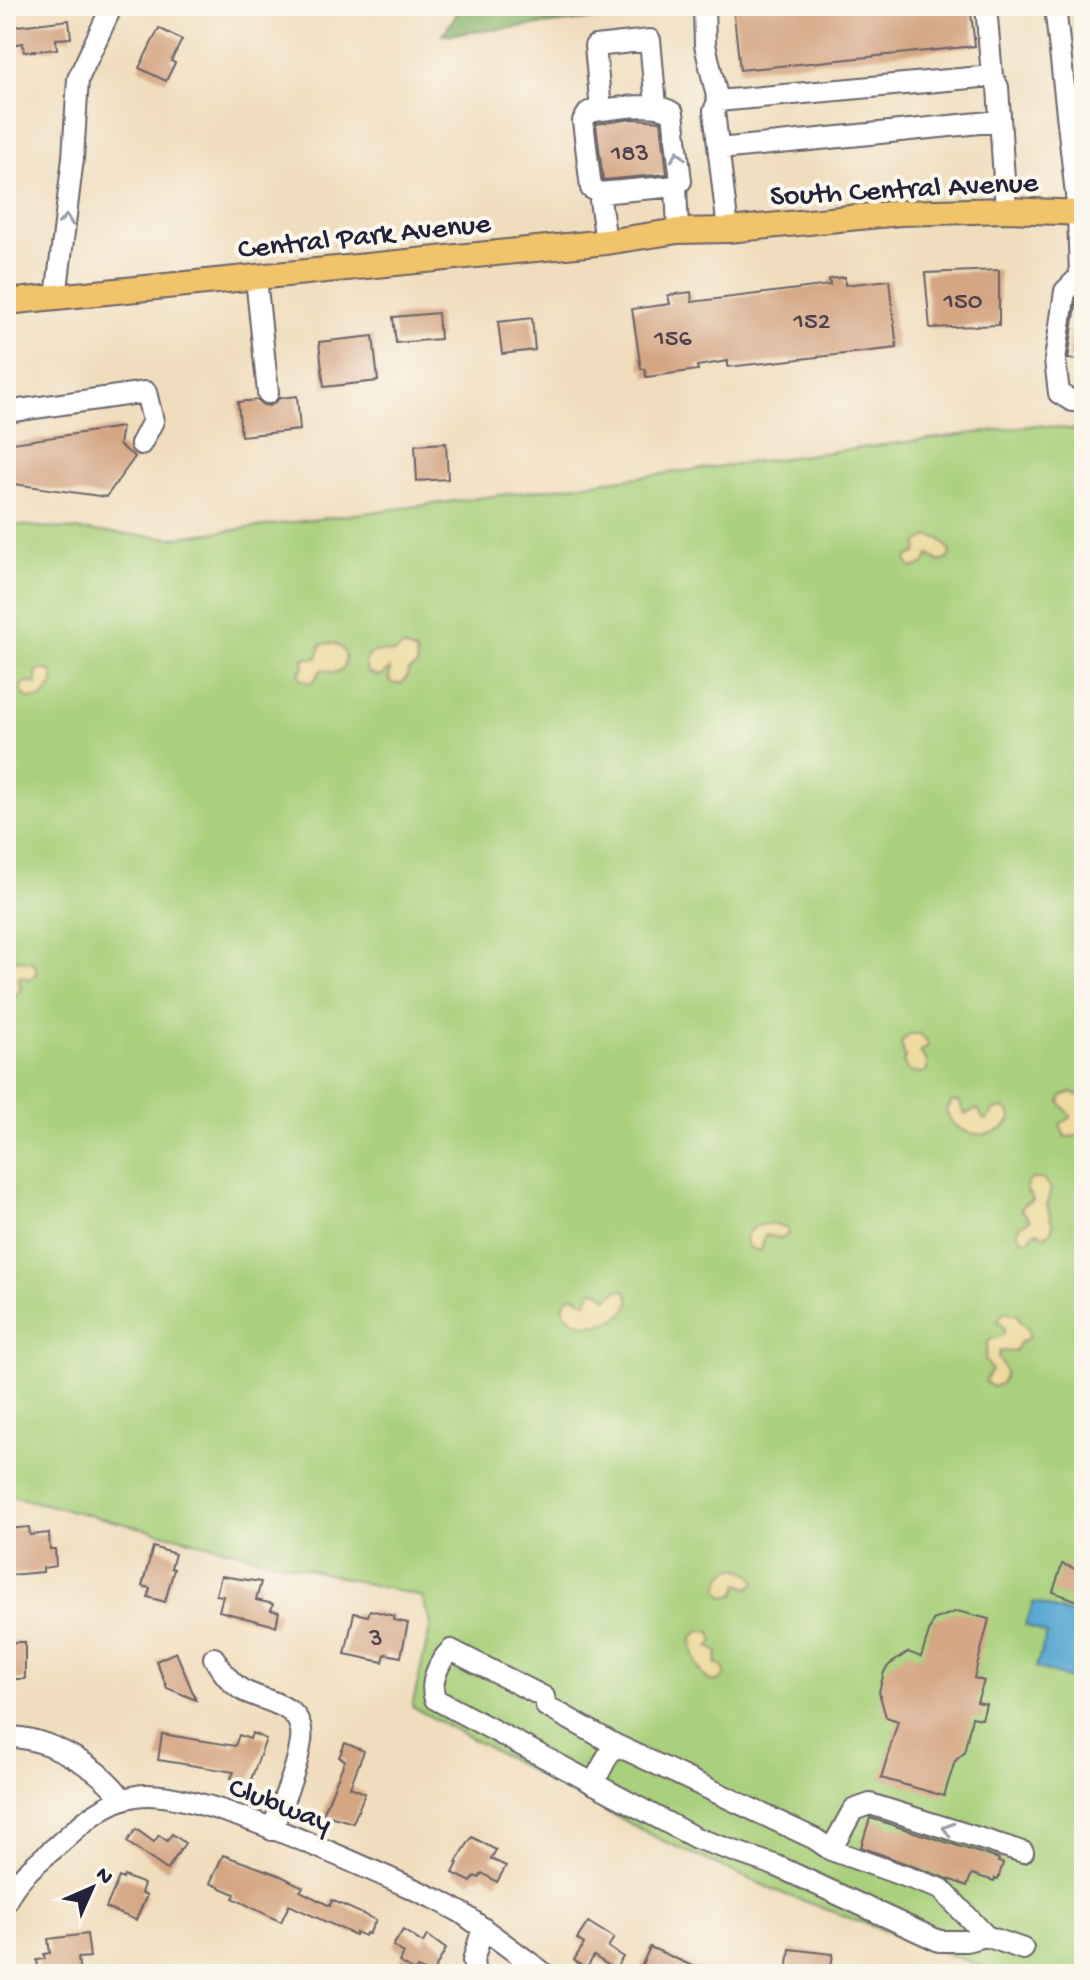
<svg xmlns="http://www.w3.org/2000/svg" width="1090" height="1980" font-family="'Gochi Hand',sans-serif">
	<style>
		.green { fill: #a9d07b; stroke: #66795b; stroke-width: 2 }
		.forest { fill: #86b26b; stroke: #546a53; stroke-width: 2 }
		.sand { fill: #eeda9e; stroke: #887e6c; stroke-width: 2 }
		.water { fill: #59a9d3; stroke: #3e6687; stroke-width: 2 }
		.building { fill: #d4a684 }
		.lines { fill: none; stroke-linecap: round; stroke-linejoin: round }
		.minor-casing { stroke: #6a6368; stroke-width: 24 }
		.major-casing { stroke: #6a6368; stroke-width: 28 }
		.minor { stroke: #fff; stroke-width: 20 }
		.major { stroke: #f1c36a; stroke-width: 24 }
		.oneway { stroke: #9c9ca7 }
		.labels { text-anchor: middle; stroke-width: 8; stroke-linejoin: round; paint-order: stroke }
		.number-label { font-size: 26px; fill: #4e434d }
		.street-label { font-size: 30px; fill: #22223b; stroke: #fbf7ec }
	</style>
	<rect width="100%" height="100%" fill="#fbf7ec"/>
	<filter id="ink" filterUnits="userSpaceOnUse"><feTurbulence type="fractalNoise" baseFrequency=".0125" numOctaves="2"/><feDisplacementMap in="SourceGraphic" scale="16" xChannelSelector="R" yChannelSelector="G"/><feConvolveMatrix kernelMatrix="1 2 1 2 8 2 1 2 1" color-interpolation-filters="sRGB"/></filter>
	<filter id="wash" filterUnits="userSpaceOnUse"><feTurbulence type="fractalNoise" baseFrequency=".006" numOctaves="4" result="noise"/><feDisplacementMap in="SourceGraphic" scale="32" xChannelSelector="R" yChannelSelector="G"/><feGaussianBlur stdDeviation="1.8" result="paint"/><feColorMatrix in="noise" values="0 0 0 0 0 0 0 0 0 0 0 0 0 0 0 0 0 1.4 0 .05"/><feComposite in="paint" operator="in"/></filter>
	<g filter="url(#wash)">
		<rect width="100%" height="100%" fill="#f0ddbd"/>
		<path class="green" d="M1037 425 1084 431V1974H1002L784 1894 661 1840 412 1707 431 1624 422 1597 12 1496 6 1499V524L172 538Z"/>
		<path class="forest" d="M462 6H665L664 12 443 35Z"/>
		<path class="sand" d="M930 536 940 539 950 550 949 558 940 562 929 555 923 565 911 568 906 560 907 557 917 552 918 543Z
			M332 643C345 647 348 656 343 669L334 673 322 669 312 683 301 680 299 673 304 667 303 658H317L321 645Z
			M404 647 416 652 417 666 408 671 407 677 401 684 392 683 389 679 390 669 379 677 367 672 365 663C369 649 382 650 394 653Z
			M40 669 48 670 53 674V684L42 698 29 699 21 692V685L27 682 37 684 36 673Z
			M17 959 34 963 37 972 30 980 22 976 18 978 21 988 16 995 6 994 9 973 6 968 9 962Z
			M910 1034H920L927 1041 928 1046 920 1052 927 1062V1070L923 1073 909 1072 903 1062 905 1058 901 1042Z
			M1072 1092 1084 1098V1129L1077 1136 1065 1137 1060 1124 1071 1117 1060 1102 1062 1096Z
			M951 1101 959 1102 965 1114 978 1109 984 1120H987L994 1110 1004 1108 1010 1113 1011 1119C997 1143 953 1138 946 1110Z
			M1032 1179H1043L1051 1188 1047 1205 1053 1226 1049 1234 1043 1235 1036 1231 1029 1239 1023 1240 1017 1232 1021 1225 1030 1220 1021 1209 1024 1204 1033 1200 1026 1189 1028 1182Z
			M774 1224 788 1228 787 1235 781 1238 765 1235 761 1251 749 1248 745 1240C749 1225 761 1224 774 1224Z
			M592 1290 601 1292 608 1299 617 1290H625C648 1320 572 1341 563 1307L567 1298 574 1295 586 1302Z
			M1007 1312 1018 1315 1020 1322 1028 1329 1029 1338 1019 1343 1014 1352 1000 1351 998 1357C1005 1368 1009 1374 999 1385L992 1387 985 1381 992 1370 985 1360C989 1332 985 1345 1004 1334V1328L998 1320 1003 1313Z
			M738 1568 752 1574 756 1582 749 1588 739 1584 735 1595 724 1597 718 1589 723 1575 730 1569Z
			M700 1630 711 1632 714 1642 709 1647 718 1652 716 1664 722 1665 726 1675C705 1698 691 1654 692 1638Z"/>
		<path class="water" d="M1034 1602 1084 1618V1634L1070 1679 1036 1667 1047 1634 1025 1625Z"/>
		<g id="blocks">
			<path class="building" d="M733 6H970L975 46 740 70Z
				M69 20 71 38 56 39 57 49 24 52 23 43 11 45 9 27Z
				M159 28 182 40 171 61 175 63 166 81 139 68Z
				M633 119 661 121 667 174 603 180 596 124Z
				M999 270V325L930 328 925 273Z
				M845 277V285L889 280 897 348 728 367V361L697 366 698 370 646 377 645 369H641L632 309 670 304 668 295 691 292 692 302 830 285 829 279Z
				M1077 298 1084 299V360L1068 359Z
				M438 313 440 339 396 343 393 317Z
				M532 318 535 350 502 354 498 322Z
				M373 336 378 381 324 387 319 342Z
				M297 396 300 430 241 436 238 402 257 400 263 405 270 406 280 398Z
				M122 427 119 445 135 457 106 497 6 483V444Z
				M446 443 448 479 417 481 415 445Z
				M29 1527 30 1535 49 1533 50 1549H55L56 1566 43 1568V1572L9 1575V1568H6V1529Z
				M153 1547 175 1554 171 1568 174 1569 165 1602 148 1597 150 1588 142 1586Z
				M1062 1564 1084 1572V1603L1053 1592Z
				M221 1576 261 1582 256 1600 273 1604 271 1610 279 1612 276 1626 219 1611 223 1596 216 1595Z
				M370 1610 394 1616 393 1620 408 1623 401 1657 385 1654 383 1662 345 1654 354 1613 368 1616Z
				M957 1611 989 1619 974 1678 984 1681 977 1702 986 1704 982 1719 972 1717 964 1753 955 1761 944 1796 881 1778 898 1721 886 1717 879 1692 884 1672 889 1665 908 1652 921 1657 933 1620Z
				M10 1642H25V1679H6V1649H10Z
				M176 1652 196 1700 167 1688 156 1661Z
				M252 1733 266 1739 249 1785 231 1778 234 1772 158 1760 162 1734 235 1746 239 1735 250 1739Z
				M345 1743 364 1751 350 1787 365 1793 353 1823 323 1814 345 1760 339 1757Z
				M870 1818 999 1859 998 1862 1003 1863 998 1879 995 1878 994 1881 972 1874 967 1886 861 1847Z
				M136 1829 154 1842 159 1835 167 1841 172 1834 185 1843 167 1870 127 1842Z
				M472 1837 496 1850 491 1859 506 1866 497 1882 482 1873 479 1878 475 1876 471 1882 453 1873 458 1863 456 1862Z
				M223 1855 279 1875 303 1887 300 1891 330 1906 332 1900 376 1920 369 1934 366 1933 365 1936 356 1932 355 1935 289 1905 281 1922 233 1898 235 1894 210 1883Z
				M124 1876 144 1884 141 1893 147 1895 136 1920 106 1908 119 1877 123 1879Z
				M588 1922 614 1938 608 1947 623 1957 615 1970 594 1956 586 1969 574 1960 584 1944 577 1939Z
				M403 1930 423 1943 427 1935 446 1949 432 1974 417 1968 415 1972 399 1962 404 1953 393 1946Z
				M87 1934 90 1957 78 1958 80 1974H39L37 1960 45 1959 44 1954 50 1953 48 1939Z
				M650 1947 710 1974H651L640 1969Z
				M790 1949 833 1954 830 1974 787 1972Z"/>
		</g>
	</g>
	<g filter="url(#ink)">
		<use href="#blocks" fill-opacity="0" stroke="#6a6368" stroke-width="2"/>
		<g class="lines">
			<defs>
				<path id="minor" d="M704 6 705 45 718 101
					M986 6 992 76
					M1055 6 1078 213 1080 276H1084
					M601 110 595 46 650 40 656 106
					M719 149 1000 121
					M599 193 676 186
					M728 230 714 111 718 101 992 76 998 87 1006 210
					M606 242 599 193 591 188 583 121 589 112C609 109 657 100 673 113L681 181 676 186 678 231
					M1080 276 1065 291 1055 360 1059 393 1072 401 1084 402
					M256 278 268 393
					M56 297 73 158 78 79 112 6
					M6 412 146 392 153 421 141 444
					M451 1650 544 1697 546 1706 614 1744 815 1839 831 1850 941 1889 986 1936 966 1941H939L777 1866 696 1838 435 1699C429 1683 439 1661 451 1650Z
					M214 1658C221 1670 229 1682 242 1690 267 1703 306 1704 301 1741 297 1771 282 1802 272 1830
					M6 1737C46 1736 100 1767 122 1799
					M593 1784 614 1744
					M831 1850 853 1810 870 1804 1023 1852
					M6 1902C15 1878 40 1861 59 1844 81 1824 105 1801 136 1796 195 1785 379 1874 440 1901L462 1913 545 1974
					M986 1936 1023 1949
					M475 1974 473 1961 483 1928"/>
				<path id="major" d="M6 302 606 242 678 231 728 230 900 213 1006 210 1084 213"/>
			</defs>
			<use href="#minor" class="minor-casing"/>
			<use href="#major" class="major-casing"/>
			<use href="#minor" class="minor"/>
			<use href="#major" class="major"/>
		</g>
		<defs><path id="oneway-chevron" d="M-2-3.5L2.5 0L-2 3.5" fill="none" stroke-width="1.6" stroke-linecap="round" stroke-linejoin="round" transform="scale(2)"/></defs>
		<g class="oneway">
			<use href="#oneway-chevron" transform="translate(678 156) rotate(-97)"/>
			<use href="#oneway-chevron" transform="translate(66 220) rotate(-83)"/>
			<use href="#oneway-chevron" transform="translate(948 1829) rotate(-163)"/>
		</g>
	</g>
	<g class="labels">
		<g class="number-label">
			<text x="630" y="160">183</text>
			<text x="963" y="308">150</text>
			<text x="812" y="328">152</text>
			<text x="673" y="345">156</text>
			<text x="376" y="1645">3</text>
		</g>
		<g class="street-label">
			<text transform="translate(904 187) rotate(-3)" y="10">South Central Avenue</text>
			<text transform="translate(364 234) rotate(-6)" y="10">Central Park Avenue</text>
			<text transform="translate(281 1803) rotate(21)" y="10">Clubway</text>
		</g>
	</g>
	<rect width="1090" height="1980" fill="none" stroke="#fbf7ec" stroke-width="32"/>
	<g transform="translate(92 1888) rotate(45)" stroke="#fbf7ec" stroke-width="6" paint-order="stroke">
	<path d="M0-6L14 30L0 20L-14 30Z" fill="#22223b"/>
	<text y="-12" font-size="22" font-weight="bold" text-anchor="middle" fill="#22223b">N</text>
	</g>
</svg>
